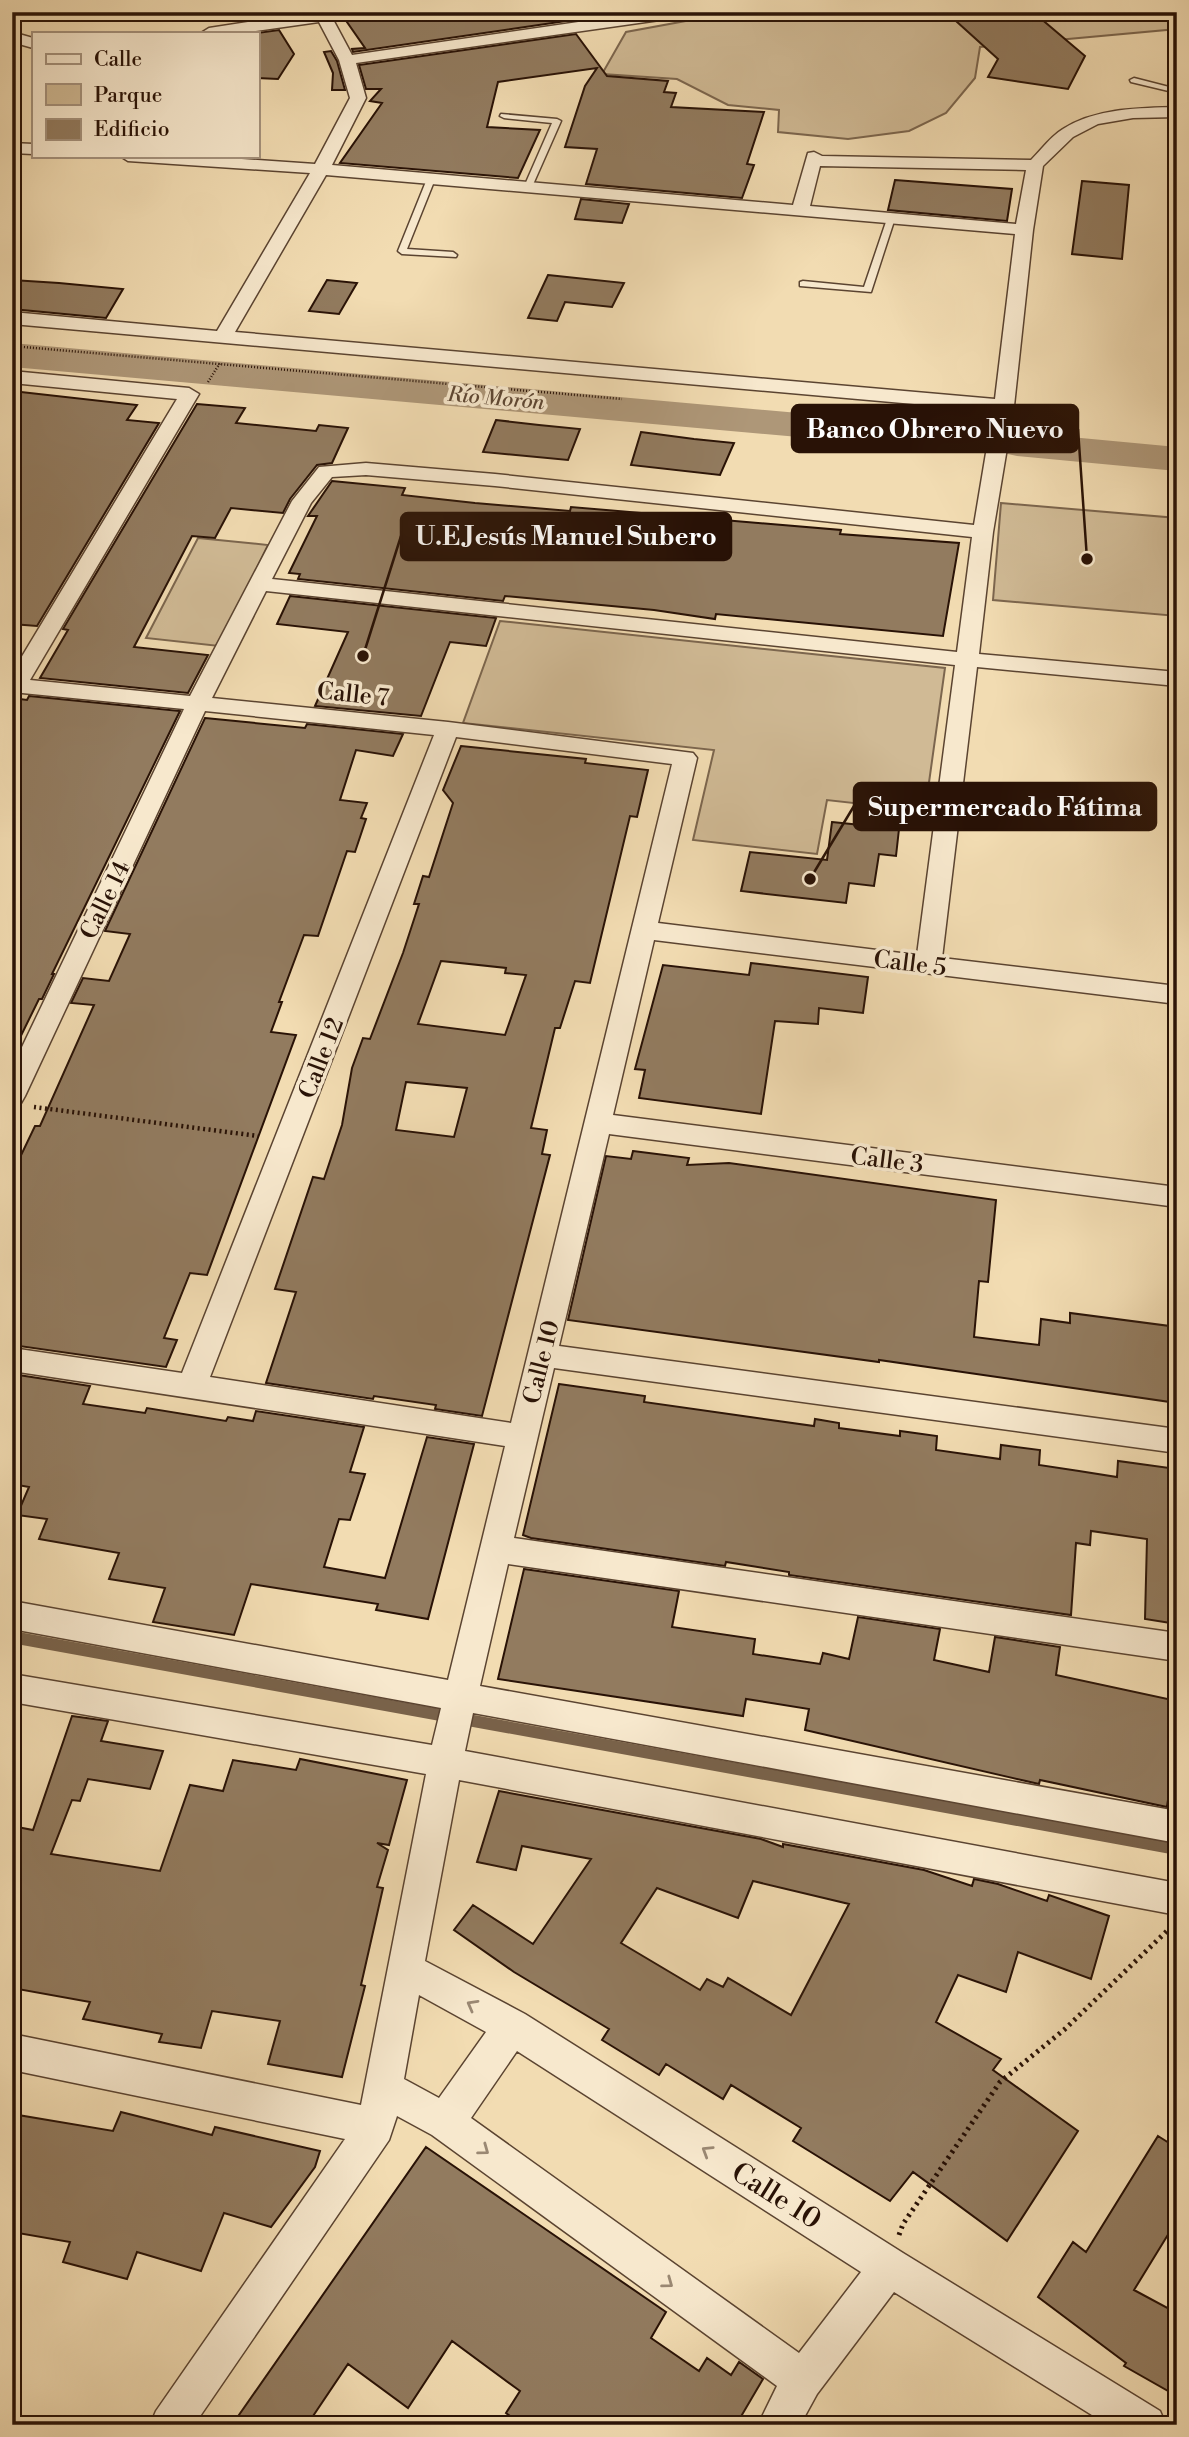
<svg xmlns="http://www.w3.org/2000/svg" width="1189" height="2437" font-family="'Libre Bodoni',serif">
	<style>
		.green { fill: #d0ba95; stroke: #7c664e; stroke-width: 2 }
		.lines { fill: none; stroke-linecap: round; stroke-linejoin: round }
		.stream { stroke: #79624a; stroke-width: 12 }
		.river { fill: #ae9778; fill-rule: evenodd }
		.building { fill: #927b5f; stroke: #291206; stroke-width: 2; fill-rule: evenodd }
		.lane-casing { stroke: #5b4431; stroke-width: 3 }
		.street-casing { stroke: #5b4431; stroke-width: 3 }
		.path-far2 { stroke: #291206; stroke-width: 2.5; stroke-dasharray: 1 2; stroke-linecap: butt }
		.path-far1 { stroke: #291206; stroke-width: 4.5; stroke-dasharray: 2 3.5; stroke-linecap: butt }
		.path { stroke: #291206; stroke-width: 5; stroke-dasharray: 2.5 4.5; stroke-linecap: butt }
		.lane { fill: #f7e8cd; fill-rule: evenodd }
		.street { fill: #f7e8cd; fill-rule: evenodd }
		.oneway { stroke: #9a8873 }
		.labels { text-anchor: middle; stroke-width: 7; stroke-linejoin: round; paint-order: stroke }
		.far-water-label { font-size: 21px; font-style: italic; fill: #5e4734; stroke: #f7e8cd }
		.street-label { font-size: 24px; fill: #291206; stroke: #f7e8cd }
		.near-street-label { font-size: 28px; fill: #291206; stroke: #f7e8cd }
		.leader { fill: none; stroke: #291206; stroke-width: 2.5 }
		.callout-dot { fill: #291206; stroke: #f7e8cd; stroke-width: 2.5 }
		.callout { fill: #291206; stroke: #291206; stroke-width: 2.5 }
		.callout-label { font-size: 26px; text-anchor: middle; font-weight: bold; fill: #fff }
	</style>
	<rect width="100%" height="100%" fill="#f2dcb2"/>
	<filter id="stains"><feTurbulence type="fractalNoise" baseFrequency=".00286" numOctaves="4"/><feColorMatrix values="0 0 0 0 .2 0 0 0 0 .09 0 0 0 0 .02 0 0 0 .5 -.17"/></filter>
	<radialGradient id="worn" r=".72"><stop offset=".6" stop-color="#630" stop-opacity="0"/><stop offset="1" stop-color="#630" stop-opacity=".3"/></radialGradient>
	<path class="green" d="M698 12H1177V29L980 47 975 78 946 113 909 131 848 139 778 132 779 110 728 105 677 79 602 74 626 32 702 18Z
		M1001 503 1177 518V616L993 600Z
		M198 538 268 545 219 646 146 638Z
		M500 621 945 668 925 811 827 800 817 854 693 840 714 750 463 723Z"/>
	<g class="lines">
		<path class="stream" d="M12 1637 1177 1849"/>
		<path class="river" d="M12 343 979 429 993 432 999 440 1003 435 1017 432 1177 447V471L1017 456 1003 453 997 445 993 450 979 453 12 367Z"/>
	</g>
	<path class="building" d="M340 12H560L566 21 353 52 352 49 365 48Z
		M946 12H1033L1085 56 1068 89 988 77 998 59Z
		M279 30 294 54 278 79 257 78V33Z
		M576 34 607 76 668 81 664 92 676 93 671 107 764 112 747 164 754 165 742 198 586 184 597 149 565 147 585 86 597 68 498 82 487 127 540 130 518 178 340 163 382 103 370 101 381 89H366L359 65Z
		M331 51 337 61 345 90H332L333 73 324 52Z
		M895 180 1012 189 1007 221 888 210Z
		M1082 181 1129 185 1122 259 1072 254Z
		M581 199 629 204 622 223 575 219Z
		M548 275 624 283 612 307 565 302 557 321 528 318Z
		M12 280 59 283 123 289 106 318 12 309Z
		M327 280 357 283 339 314 309 311Z
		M12 391 137 405 127 420 159 423 37 626 12 624Z
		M197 404 245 408 236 423 316 431 319 425 348 428 332 463 317 465 290 499 283 513 231 508 215 538 192 536 134 647 208 655 188 693 40 678 68 630 63 629Z
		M496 420 539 425 580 429 568 460 483 452Z
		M641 432 694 439 734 443 720 475 631 465Z
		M332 481 405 488 402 495 475 503 570 511 571 507 841 530 840 534 959 543 943 636 716 614 715 619 654 610 505 596 503 601 298 579 300 574 289 573 317 516H308Z
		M290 596 496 618 486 646 450 642 421 716 315 706 348 632 277 624Z
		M29 696 180 711 52 974H54L42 999H39L12 1054V698L27 700Z
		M205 718 305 728 307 724 403 734 393 756 356 750 340 800 367 803 361 818 366 819 355 852 347 851 318 936 304 935 279 1002H282L271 1032 296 1035 207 1275 190 1273 164 1338 177 1340 166 1367 12 1345V1174L35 1126H40L94 1005 71 1003 83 978 109 981 130 934 105 931Z
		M461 746 586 759 585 763 648 770 637 817 630 816 590 983 575 981 560 1028H555L531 1128 547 1130 542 1154 550 1155 482 1416 435 1409 436 1405 374 1396 373 1399 266 1383 296 1292 275 1289 313 1177 324 1179 342 1125 352 1068 363 1038 370 1039 403 953 419 904H414L423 876 429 877 453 803 443 790ZM441 961 506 968 505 973 526 975 505 1035 418 1024ZM406 1082 467 1088 454 1137 396 1130Z
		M832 822 899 829 896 856 879 854 874 886 849 883 846 903 741 891 750 852 827 860Z
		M751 963 868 977 863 1013 819 1008 818 1024 775 1021 761 1114 639 1098 645 1070 635 1069 663 965 749 975Z
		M633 1151 689 1158 687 1165 729 1163 996 1200 988 1282 979 1281 974 1337 1039 1345 1041 1319 1070 1323V1313L1177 1327V1403L879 1360V1362L568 1320 606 1156 631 1159Z
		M12 1374 90 1386 83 1404 145 1413 147 1408 226 1421 228 1417 253 1421 256 1411 364 1427 350 1472 365 1474 350 1520 339 1519 324 1567 385 1578 427 1437 474 1444 428 1619 376 1610 378 1604 251 1584 234 1635 153 1622 165 1588 109 1579 119 1553 39 1539 47 1519 17 1515 29 1487 12 1484Z
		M559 1384 645 1396 644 1402 750 1417 814 1426 815 1419 839 1423V1428L900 1436V1431L937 1436 936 1450 1000 1459 1001 1445 1040 1450 1039 1465 1079 1471 1117 1477 1118 1461 1177 1469V1624L1145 1619 1147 1539 1091 1531 1090 1545 1076 1543 1071 1615 789 1575V1572L726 1562 725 1566 531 1538 523 1535Z
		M524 1569 679 1591 672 1627 755 1639 753 1654 820 1664 823 1653 849 1659 858 1617 940 1629 934 1660 989 1672 995 1637 1060 1647 1056 1675 1177 1701V1802L1168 1800 1167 1807 1040 1780 1039 1784 805 1730 809 1709 746 1699 743 1716 498 1679Z
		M72 1716 108 1721 101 1741 163 1751 150 1789 88 1779 80 1801 72 1800 51 1854 160 1871 190 1785 223 1791 233 1760 296 1770 300 1759 407 1780 389 1845 377 1843 388 1850 377 1887 383 1888 361 1985 365 1986 342 2077 268 2064 280 2021 212 2011 201 2048 159 2042 162 2034 83 2019 90 2002 12 1988V1826L33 1830Z
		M499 1791 761 1839 783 1847V1844L924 1870 972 1886 974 1879 998 1884 1047 1901 1049 1895 1109 1916 1091 1979 1018 1952 1006 1992 958 1975 936 2022 1001 2059 993 2070 1078 2131 1007 2241 913 2172 890 2201 793 2141 801 2128 731 2085 723 2099 666 2064 659 2075 602 2040 609 2029 514 1972 454 1930 473 1905 533 1944 591 1859 522 1846 516 1870 477 1862ZM753 1881 849 1904 791 2015 728 1978 723 1987 707 1979 700 1990 621 1943 657 1888 738 1918Z
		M121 2112 212 2135 215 2127 320 2151 315 2167 271 2227 224 2213 201 2271 137 2252 127 2279 63 2262 70 2242 12 2232V2114L113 2131Z
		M1158 2136 1177 2148V2220L1134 2290 1177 2313V2396L1124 2366 1126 2363 1038 2297 1073 2242 1086 2252Z
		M426 2147 666 2312 651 2338 699 2371 707 2358 731 2375 739 2362 763 2379 736 2425H522L506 2413 520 2391 452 2341 408 2408 348 2364 307 2425H232Z"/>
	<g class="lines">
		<defs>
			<path id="lane" d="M1134 78 1177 89V93L1131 82 1130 80Z
				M501 114 557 119 561 121 531 189 524 187 552 123 504 118 500 116Z
				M431 176 435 179 407 249 453 252 457 255 456 257 402 254 398 251 427 179Z
				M888 216 895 218 871 292 800 286V282L803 281 864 287Z"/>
			<path id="street" d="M313 12H329L352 55 647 12H688L681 17 356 63 366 98 332 165 793 205 808 153 814 152 822 156 1031 160C1041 150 1051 136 1063 129 1096 108 1139 108 1177 107V117L1133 118 1098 124 1073 137 1043 166 1033 230 1014 406 993 532 979 654 1177 672V686L977 667 942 958 1177 986V1004L654 940 613 1115 1177 1187V1207L609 1134 559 1346 1177 1429V1453L554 1368 514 1538 1177 1633V1661L508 1564 480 1686 1177 1811V1843L473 1713 465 1751 1177 1883V1915L459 1780 425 1961 525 2014 903 2253 1160 2411 1166 2425H1108L894 2292 817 2394 800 2425H758L777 2386 432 2135 397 2116 389 2140 194 2425H150L156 2411 345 2139 12 2070V2034L361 2105 426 1774 12 1702V1674L432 1745 441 1708 12 1629V1601L448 1680 505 1446 12 1371V1348L182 1373 434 735 205 711 25 1096 21 1103 12 1105V1068L184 709 12 692V673L177 399 12 383V371L189 388 199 394 30 680 190 696 292 501 319 467 366 463 495 474 974 525 993 411 12 324V312L217 331 310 173 128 161 120 156H199L315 164 350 98 339 60 319 22 241 33H201L209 28ZM820 166 1026 170 1016 224 810 206ZM326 175 1015 234 995 399 235 332ZM366 475 495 486 972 537 957 652 272 579 311 503 332 477ZM266 591 955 665 917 955 658 923 697 758 693 753 448 722 212 698ZM456 737 672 764 511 1423 210 1377ZM419 1995 486 2032 439 2098 404 2079ZM517 2051 861 2272 799 2353 471 2118Z
				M12 32 33 38V48L12 42Z
				M12 143 33 144V154L12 153Z"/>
		</defs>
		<use href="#lane" class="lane-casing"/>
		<use href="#street" class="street-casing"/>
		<path class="path-far2" d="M12 346 622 399
			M208 382 220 363"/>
		<path class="path-far1" d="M34 1107 258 1136"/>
		<path class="path" d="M899 2235 903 2224 1000 2082 1065 2029 1169 1929"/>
		<use href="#lane" class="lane"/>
		<use href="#street" class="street"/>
	</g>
	<defs><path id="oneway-chevron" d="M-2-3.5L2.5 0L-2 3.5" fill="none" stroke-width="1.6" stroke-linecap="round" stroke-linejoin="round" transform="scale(1.75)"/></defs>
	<g class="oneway">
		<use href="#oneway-chevron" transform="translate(472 2005) rotate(-151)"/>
		<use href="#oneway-chevron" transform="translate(484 2150) rotate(36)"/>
		<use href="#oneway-chevron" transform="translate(707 2151) rotate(-148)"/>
		<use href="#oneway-chevron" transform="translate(668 2283) rotate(36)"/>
	</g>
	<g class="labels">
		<g class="far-water-label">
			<text transform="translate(496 398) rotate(5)" y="7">Río Morón</text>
		</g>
		<g class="street-label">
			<text transform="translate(353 694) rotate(6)" y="8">Calle 7</text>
			<text transform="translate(105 900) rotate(-64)" y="8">Calle 14</text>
			<text transform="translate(910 963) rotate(7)" y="8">Calle 5</text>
			<text transform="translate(321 1058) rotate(-69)" y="8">Calle 12</text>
			<text transform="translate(887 1160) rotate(7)" y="8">Calle 3</text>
			<text transform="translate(541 1362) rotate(-76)" y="8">Calle 10</text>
		</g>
		<g class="near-street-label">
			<text transform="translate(777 2195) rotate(32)" y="10">Calle 10</text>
		</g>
	</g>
	<path class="leader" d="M1087 559L1078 429M363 656L401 536M810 879L854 806"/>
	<g class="callout-dot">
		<circle cx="1087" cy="559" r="7"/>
		<circle cx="363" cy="656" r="7"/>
		<circle cx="810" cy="879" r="7"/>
	</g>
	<g class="callout">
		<rect x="792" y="405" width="286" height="47" rx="7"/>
		<rect x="401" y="513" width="330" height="47" rx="7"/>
		<rect x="854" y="783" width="302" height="47" rx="7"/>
	</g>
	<g class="callout-label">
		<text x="935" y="438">Banco Obrero Nuevo</text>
		<text x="566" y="545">U.E Jesús Manuel Subero</text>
		<text x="1005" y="816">Supermercado Fátima</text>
	</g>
	<rect width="1189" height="2437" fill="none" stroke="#f2dcb2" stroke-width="42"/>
	<rect x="14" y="14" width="1161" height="2409" fill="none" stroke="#291206" stroke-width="3.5"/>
	<rect x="21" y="21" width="1147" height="2395" fill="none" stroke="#291206" stroke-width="2"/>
	<rect x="32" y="32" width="228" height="126" fill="#f7e8cd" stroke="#a5927d" stroke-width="2"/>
	<rect x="46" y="54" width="35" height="10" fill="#f7e8cd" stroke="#a5927d" stroke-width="2"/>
	<text x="94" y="66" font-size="21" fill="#291206">Calle</text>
	<rect x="46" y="84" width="35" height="21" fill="#d0ba95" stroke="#a5927d" stroke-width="2"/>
	<text x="94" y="102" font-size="21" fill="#291206">Parque</text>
	<rect x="46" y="119" width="35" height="21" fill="#927b5f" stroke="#a5927d" stroke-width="2"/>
	<text x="94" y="136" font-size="21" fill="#291206">Edificio</text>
	<rect width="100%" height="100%" filter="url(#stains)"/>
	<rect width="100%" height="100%" fill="url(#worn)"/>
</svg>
